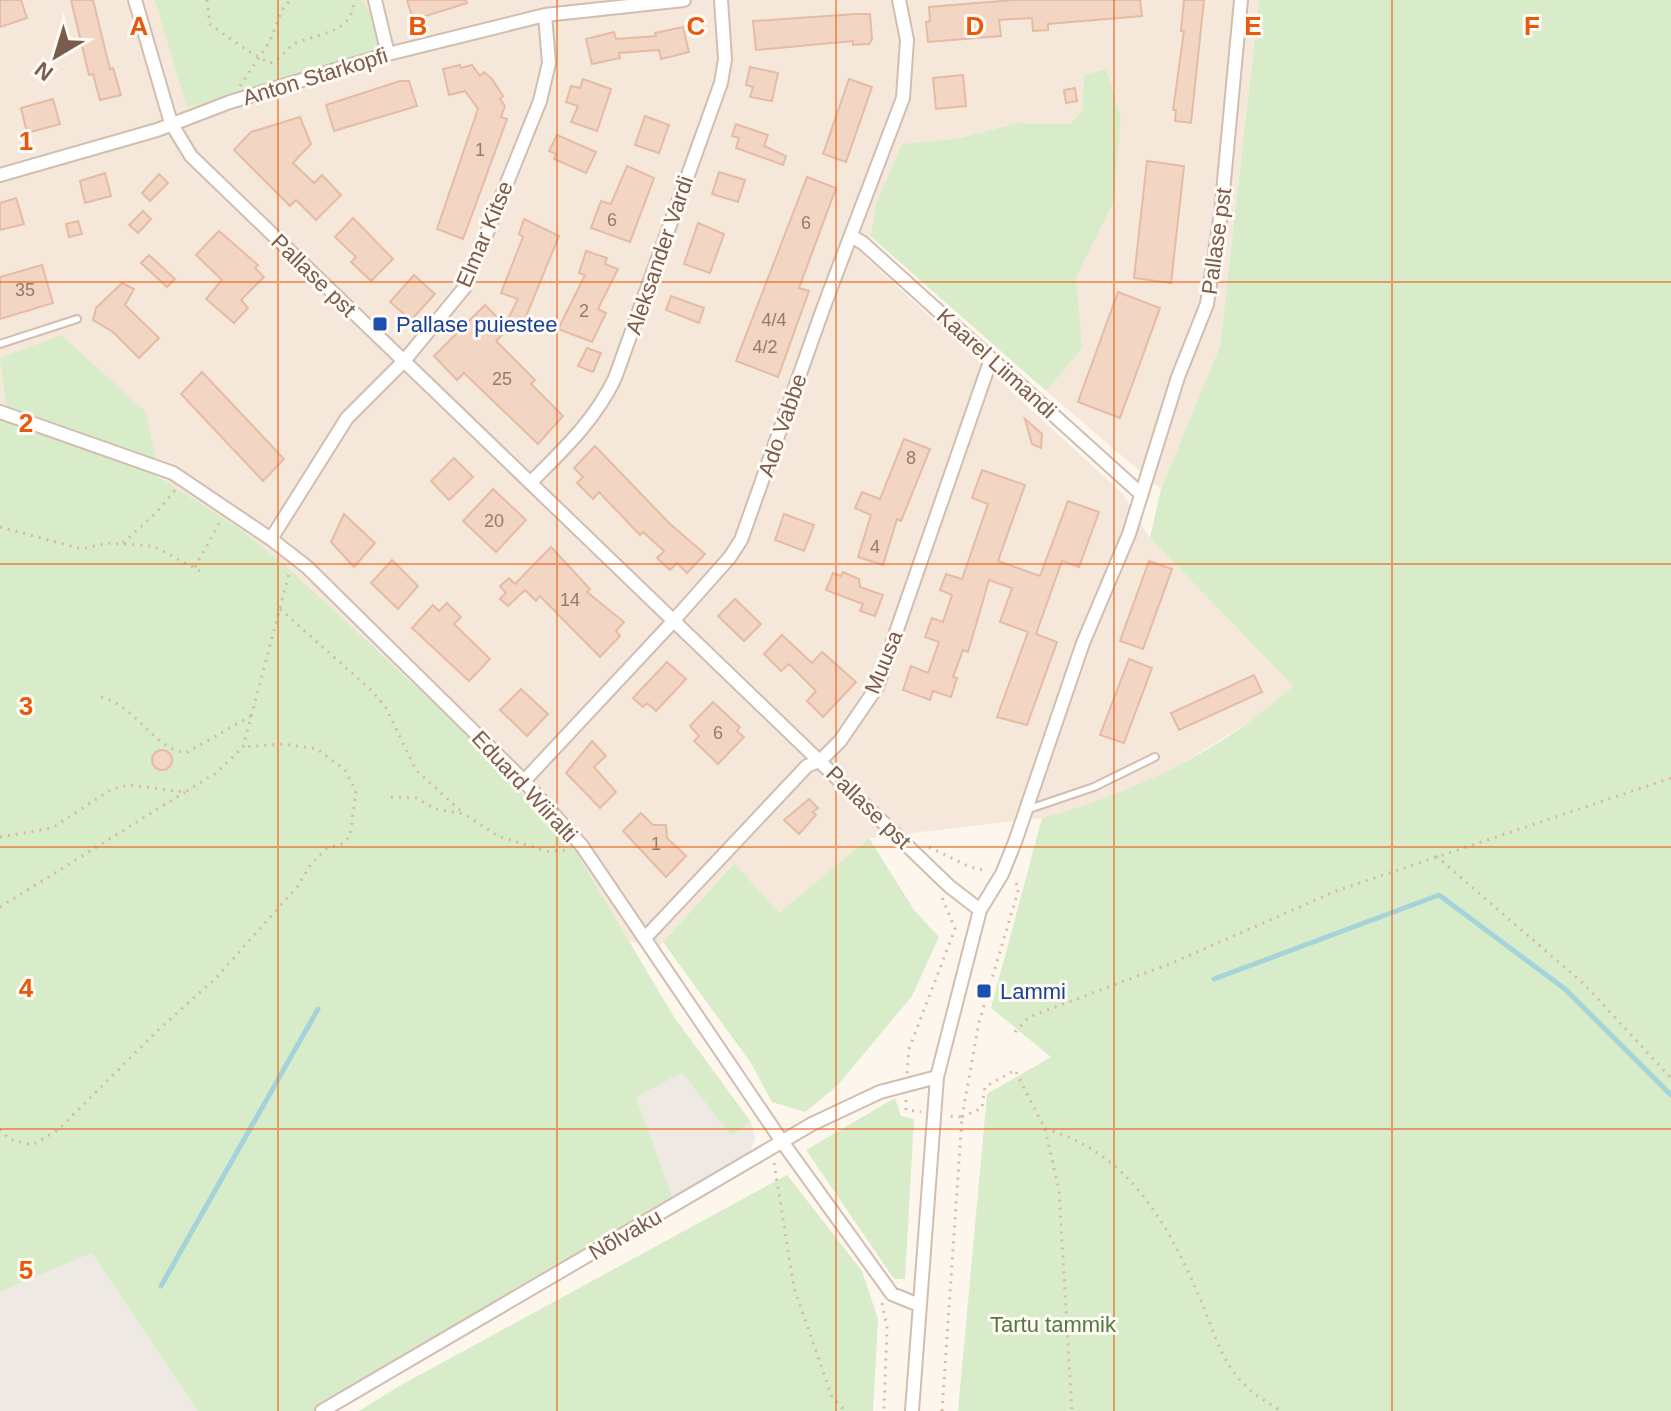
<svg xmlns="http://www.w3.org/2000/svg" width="1671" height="1411" font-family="Helvetica,sans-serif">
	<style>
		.residential { fill: #f5e8da }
		.industrial { fill: #efe9e4 }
		.green { fill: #d8ecc9 }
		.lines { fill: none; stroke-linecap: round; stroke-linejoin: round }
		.stream { stroke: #a5d3da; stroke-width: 5 }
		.building { fill: #f3d5c3; stroke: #e6bba3; stroke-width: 2 }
		.lane-casing { stroke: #d1beb0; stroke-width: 10 }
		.street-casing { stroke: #d1beb0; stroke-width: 16 }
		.path { stroke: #d9b8a5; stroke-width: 3; stroke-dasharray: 2 6; stroke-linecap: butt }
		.lane { stroke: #fff; stroke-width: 6 }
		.street { stroke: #fff; stroke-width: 12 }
		.grid { fill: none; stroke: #e8590c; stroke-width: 2; stroke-opacity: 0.55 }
		.transit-dot { fill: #1a4fb4; stroke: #fffaf3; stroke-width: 3 }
		.labels { text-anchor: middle; stroke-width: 6; stroke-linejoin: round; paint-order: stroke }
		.number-label { font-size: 18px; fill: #987a6a }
		.street-label { font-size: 22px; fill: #7a5c4d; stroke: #fffaf3 }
		.transit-label { font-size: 22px; fill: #164399; stroke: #fffaf3; text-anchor: start }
		.park-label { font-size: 22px; fill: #537a41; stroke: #fffaf3 }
		.grid-label { font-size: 26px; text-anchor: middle; font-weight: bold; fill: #e8590c; stroke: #fffaf3; stroke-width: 6; stroke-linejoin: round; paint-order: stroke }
	</style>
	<rect width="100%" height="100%" fill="#fdf6ec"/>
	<path class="residential" d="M0 0H1259L1220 346 1161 489 1046 391 1081 348 1076 277 1114 201 1121 118 1084 75 1082 111 1070 124 1017 123 956 139 902 145 877 201 865 257 1123 494 1150 538 1293 686 1262 714 1173 769 1105 801 1042 818 869 838 779 913 733 863 658 948 629 941 575 850 453 721 285 565 240 529 0 419Z"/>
	<path class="industrial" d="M682 1073 731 1134 751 1122 755 1139 748 1157 674 1201 636 1097Z
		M92 1253 198 1411H0V1292Z"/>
	<path class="green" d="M155 0H361L370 12 380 50 187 108Z
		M1259 0H1671V1411H958L987 1094 1051 1057 991 1008 1042 818C1134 793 1222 751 1293 686L1150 538 1161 489 1220 346Z
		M1106 69 1121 118 1114 201 1076 277 1082 348 1046 391 870 236 877 201 902 144 956 139 1017 123 1070 124 1082 111 1084 75Z
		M61 335 146 412 158 471 140 465 240 529 285 565 453 721 575 850 674 1017 751 1122 731 1135 682 1073 636 1097 674 1201 316 1411H198L92 1253 0 1292V419L15 424 6 406 0 358Z
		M869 838 914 910 939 937 912 996 838 1085 805 1112 772 1102 751 1063 663 942 734 863 779 913Z
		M895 1098 901 1116 914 1119 905 1279H894L806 1150Z
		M787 1175 862 1271 878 1319 873 1411H359L401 1385Z"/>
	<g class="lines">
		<path class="stream" d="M1214 979 1439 895 1565 989 1671 1095
			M161 1286 318 1009"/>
	</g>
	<path class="building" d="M0 0H21L27 18 0 27Z
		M71 0H93L110 69 113 68 121 95 100 100 93 74 89 75Z
		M407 0H466L467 3 413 20Z
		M1013 0H1140L1142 16 1048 24V30L1033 31 1032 18 999 20 1001 36 928 42 926 22 930 21 929 7Z
		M1184 0H1204L1191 123 1175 121 1176 110H1173L1184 31H1181Z
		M856 14H870L872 39 869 44 853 45V41L756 50 753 21Z
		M683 27 689 52 661 59 659 50 619 53 620 58 592 64 586 39 614 32 616 39 656 36 655 33Z
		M460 65 461 68 472 65 480 76 484 72 492 79 503 96 500 99 505 106 501 117 507 119 463 239 437 229 478 109 465 91 449 95 443 69Z
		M750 67 778 73 772 101 750 97 753 87 746 85Z
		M963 75 966 106 936 109 933 78Z
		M583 79 611 89 597 131 571 122 578 106 566 102 571 86 580 88Z
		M849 79 872 87 846 162 823 154Z
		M400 81H409L417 106 334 131 326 105Z
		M1075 88 1077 101 1066 103 1064 90Z
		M53 99 60 124 27 133 21 108Z
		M645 116 669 125 659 153 635 145Z
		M300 117 311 144 293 163 314 183 322 175 341 195 316 220 296 200 290 206 234 150 251 132Z
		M736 124 768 135 764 146 786 156 783 165 736 148 739 138 732 136Z
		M557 135 596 152 586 173 554 159 556 154 549 151Z
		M1147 161 1184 166 1171 283 1134 278Z
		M627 166 654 178 630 242 591 228 601 201 611 204Z
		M719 172 745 180 738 202 712 194Z
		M105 173 111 196 85 203 80 181Z
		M159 174 168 183 150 201 142 193Z
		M807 177 836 188 799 288 809 291 778 377 736 361Z
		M16 198 24 224 0 230V203Z
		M143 211 151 219 138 233 129 225Z
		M353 218 393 259 371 281 351 262 356 257 335 237Z
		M524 219 559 236 525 319 520 317 496 341 535 380 531 384 563 416 538 444 464 373 457 380 434 356 485 305 505 325 518 299 501 293 523 237 519 234Z
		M78 221 82 234 69 237 66 224Z
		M698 223 724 234 710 273 684 264Z
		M219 231 258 265 255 268 264 277 241 300 248 308 234 323 206 299 222 280 196 255Z
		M586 251 607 258 605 264 618 269 598 309 606 313 592 342 558 329 585 275 579 273Z
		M149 255 175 279 167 287 141 263Z
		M42 265 53 303 0 319V277Z
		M414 275 435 294 411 320 390 302Z
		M122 283 134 289 125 305 159 338 139 358 113 332 93 320 96 308Z
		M1118 292 1160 308 1120 418 1078 402Z
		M671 296 704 308 699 323 666 310Z
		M587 348 601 353 593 372 578 366Z
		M202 372 284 459 263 481 181 394Z
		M1025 419 1042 434 1041 448 1032 444Z
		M904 439 930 449 901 521 897 519 883 565 858 557 871 515 855 508 862 492 880 499Z
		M595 446 670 524 705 554 687 573 677 563 670 570 657 558 664 551 643 532 640 535 599 492 593 499 577 483 583 477 574 468Z
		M454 458 473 477 449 500 431 481Z
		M982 470 1025 485 998 561 1040 576 1068 501 1099 512 1079 567 1062 561 1036 634 1057 642 1027 725 997 717 1028 632 1000 622 1012 588 989 580 968 652 963 650 953 677 957 678 951 697 933 691 930 700 903 690 911 666 928 673 939 642 925 637 932 618 943 622 952 595 940 590 946 574 962 579 988 504 972 498Z
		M493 489 526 520 496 552 463 521Z
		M344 514 375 543 354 567 331 542Z
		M784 514 814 525 804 551 775 540Z
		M551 547 590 589 587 592 624 622 616 631 620 636 600 657 540 596 536 601 525 590 508 606 500 599 506 593 500 586 509 578 515 584Z
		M392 560 418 586 398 609 371 583Z
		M1149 561 1172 569 1143 649 1120 641Z
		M843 572 859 579 860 587 883 595 875 616 860 611 863 604 826 590 833 573 841 576Z
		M735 599 761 624 744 641 718 616Z
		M447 603 461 617 454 624 490 659 469 681 412 628 433 605 439 611Z
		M782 635 812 663 822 652 856 682 823 717 807 701 816 691 789 664 781 671 764 654Z
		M1129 659 1152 668 1124 743 1100 735Z
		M667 662 686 679 656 711 647 703 643 707 633 698Z
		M1254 675 1262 692 1179 730 1171 713Z
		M521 689 548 714 527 736 500 710Z
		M713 702 740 727 737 731 744 737 718 764 694 741 699 736 690 726Z
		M592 741 606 756 594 767 616 792 600 808 566 773Z
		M152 760a10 10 0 1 1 20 0a10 10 0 1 1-20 0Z
		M809 799 818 808 813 812 816 815 799 834 784 820Z
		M641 813 653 825H666L667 838 686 856 666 877 623 831Z"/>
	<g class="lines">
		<defs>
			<path id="lane" d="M0 344 77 319
				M1026 810 1094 787 1155 757"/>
			<path id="street" d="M135 0 171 123 191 156 949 886 980 910
				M375 0 388 54
				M0 175 157 130 230 102 388 54 545 15 684 0
				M851 236 863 243 1141 494
				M0 412 173 473 271 539 307 567 524 781 582 846 783 1143 892 1294 919 1305
				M531 482C564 449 595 420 615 378L721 83 725 59 721 0
				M271 539 347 418 404 361 465 287 540 101 549 63 545 15
				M524 781 667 628 730 557 741 540 824 306 903 98 907 40 899 0
				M645 938 807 766 821 760 840 741 877 687 991 359
				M322 1411 812 1124 880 1092 937 1077
				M912 1411 937 1077 980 910 1002 874 1015 842 1083 643 1129 534 1178 377 1207 304 1221 213 1241 0"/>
		</defs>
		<use href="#lane" class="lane-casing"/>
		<use href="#street" class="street-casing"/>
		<path class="path" d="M207 0 210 24C220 32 259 59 270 63 281 60 285 49 296 43 318 33 353 34 354 0
			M240 86 270 41 282 10 290 0
			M0 527 82 549 108 543 153 546 204 573
			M123 543 156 513 176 489
			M195 567 220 522
			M280 609 373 692 386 708 416 770 464 814
			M101 697C138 707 151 747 186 753L251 716
			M391 797 416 798 436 809 464 814 498 836 549 852 566 850
			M0 837 52 828 112 789 129 785 185 792 216 773 243 747 290 570
			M929 847 970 867 988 871
			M1436 856 1584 984 1671 1078
			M0 907 185 792
			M1015 1032 1029 1017 1172 963 1336 891 1671 778
			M907 1073 909 1049 955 929 942 897
			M906 1100V1110L921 1112
			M962 1117 979 1022 1019 888 1014 880
			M962 1117 982 1108 985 1087 1015 1070 1045 1129 1059 1190 1072 1411
			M0 1129 9 1139 32 1145 58 1130 157 1031 216 978 297 887 311 864 326 849 344 843 350 836 356 791 345 770 317 749 284 744 243 747
			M1045 1129C1126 1151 1167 1221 1198 1294 1213 1326 1219 1361 1246 1386 1255 1396 1269 1403 1281 1411
			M774 1163 794 1288 832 1397 845 1411
			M882 1303 887 1327 884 1411
			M942 1411 962 1117 948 1116"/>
		<use href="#lane" class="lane"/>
		<use href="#street" class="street"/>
	</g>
	<path class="grid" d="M278 0V1411M557 0V1411M836 0V1411M1114 0V1411M1392 0V1411M0 282H1671M0 564H1671M0 847H1671M0 1129H1671"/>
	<g class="transit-dot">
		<rect x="372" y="316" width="16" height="16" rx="4"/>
		<rect x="976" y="983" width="16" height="16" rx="4"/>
	</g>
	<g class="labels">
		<g class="number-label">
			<text x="480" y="156">1</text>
			<text x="612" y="226">6</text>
			<text x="806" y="229">6</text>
			<text x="25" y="296">35</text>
			<text x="584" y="317">2</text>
			<text x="774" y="326">4/4</text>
			<text x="765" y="353">4/2</text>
			<text x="502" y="385">25</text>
			<text x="911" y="464">8</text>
			<text x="494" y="527">20</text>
			<text x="875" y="553">4</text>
			<text x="570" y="606">14</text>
			<text x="718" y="739">6</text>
			<text x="656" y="850">1</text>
		</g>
		<g class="street-label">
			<text transform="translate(315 76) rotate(-17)" y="8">Anton Starkopfi</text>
			<text transform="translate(484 234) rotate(-67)" y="8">Elmar Kitse</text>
			<text transform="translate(1216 241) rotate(-82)" y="8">Pallase pst</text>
			<text transform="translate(659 255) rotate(-71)" y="8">Aleksander Vardi</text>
			<text transform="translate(314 275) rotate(44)" y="8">Pallase pst</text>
			<text transform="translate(997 363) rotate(42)" y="8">Kaarel Liimandi</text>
			<text transform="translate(782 425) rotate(-71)" y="8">Ado Vabbe</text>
			<text transform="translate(883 662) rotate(-68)" y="8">Muusa</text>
			<text transform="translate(525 786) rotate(47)" y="8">Eduard Wiiralti</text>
			<text transform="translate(869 807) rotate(44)" y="8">Pallase pst</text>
			<text transform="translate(625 1234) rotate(-30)" y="8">Nõlvaku</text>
		</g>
		<g class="transit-label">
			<text x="396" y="332">Pallase puiestee</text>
			<text x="1000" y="999">Lammi</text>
		</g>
		<g class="park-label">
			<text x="1053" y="1332">Tartu tammik</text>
		</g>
	</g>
	<g class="grid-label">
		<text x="139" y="35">A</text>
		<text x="418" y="35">B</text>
		<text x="696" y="35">C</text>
		<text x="975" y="35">D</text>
		<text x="1253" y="35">E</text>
		<text x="1532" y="35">F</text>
		<text x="26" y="150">1</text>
		<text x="26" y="432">2</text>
		<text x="26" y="715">3</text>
		<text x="26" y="997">4</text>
		<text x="26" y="1279">5</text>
	</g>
	<g transform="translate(56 56) rotate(218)" stroke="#fffaf3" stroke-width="6" paint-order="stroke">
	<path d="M0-6L14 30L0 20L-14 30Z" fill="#7a5c4d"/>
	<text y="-12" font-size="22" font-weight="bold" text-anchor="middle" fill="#7a5c4d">N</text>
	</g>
</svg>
